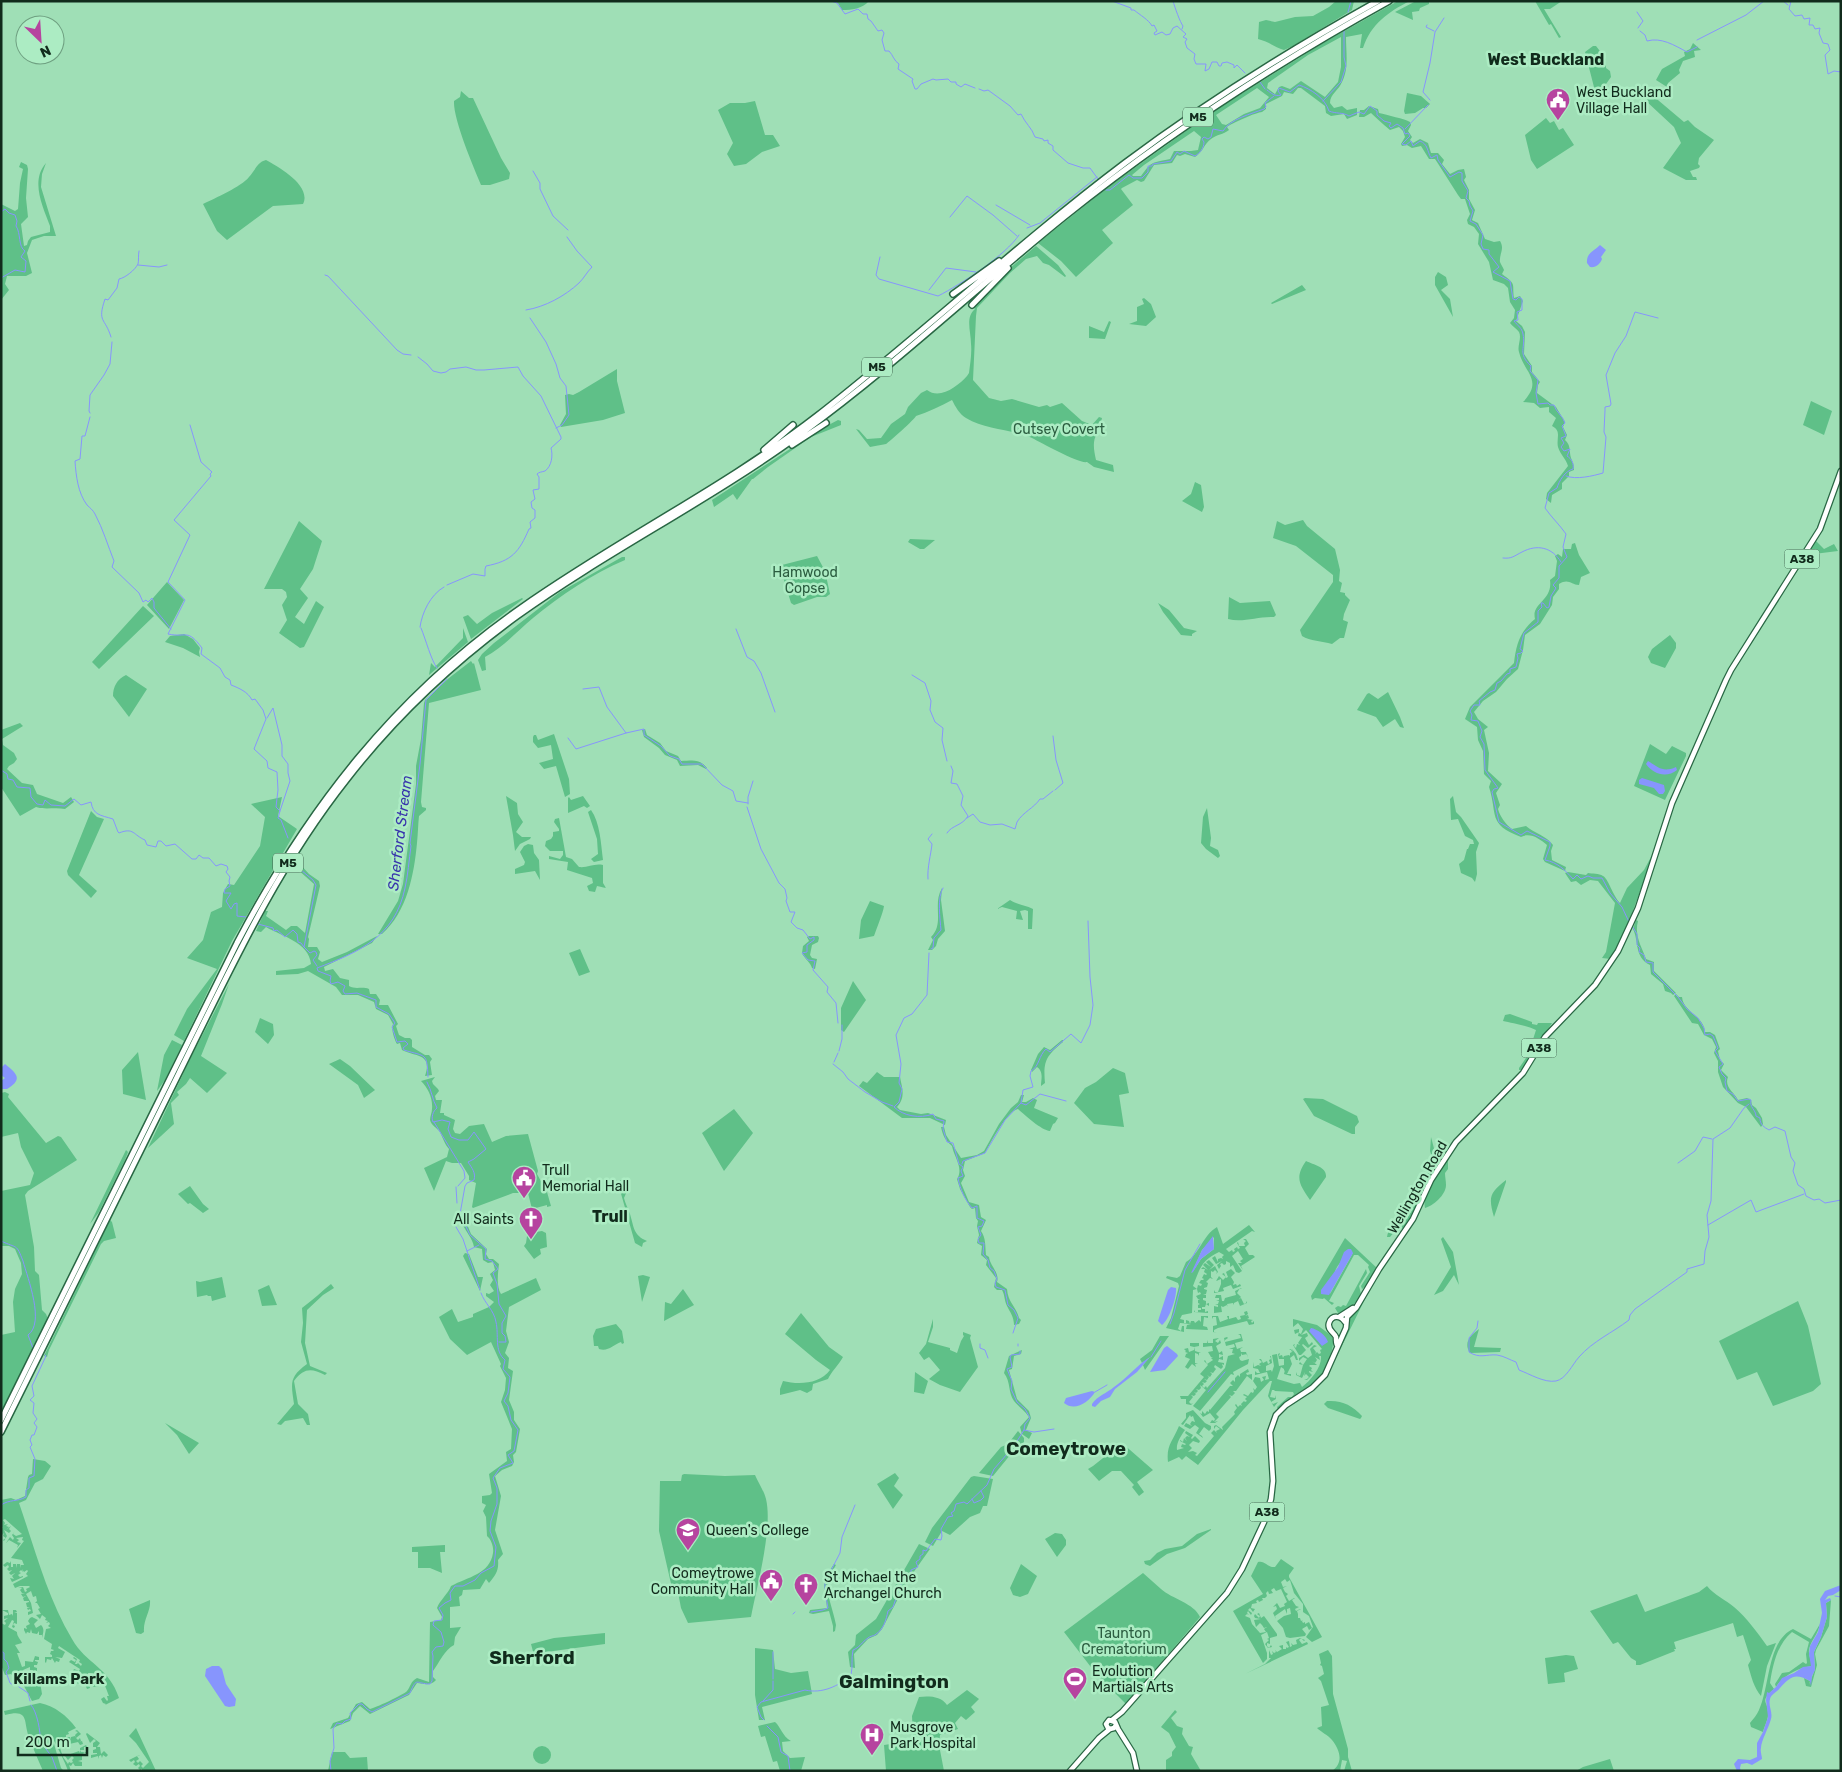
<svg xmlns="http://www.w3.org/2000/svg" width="1842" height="1772" font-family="Rubik,sans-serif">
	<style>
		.green { fill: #5fc088; fill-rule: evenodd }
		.water { fill: #8795fd }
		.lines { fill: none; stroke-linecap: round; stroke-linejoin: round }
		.stream { stroke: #8795fd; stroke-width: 1 }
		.primary-casing { stroke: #296744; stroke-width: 7 }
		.highway-casing { stroke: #296744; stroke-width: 8 }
		.primary { stroke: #fff; stroke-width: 4.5 }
		.highway { stroke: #fff; stroke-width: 5 }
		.labels { text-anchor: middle; stroke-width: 5; stroke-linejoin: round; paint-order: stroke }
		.shield { fill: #acecc3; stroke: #40654e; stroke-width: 1 }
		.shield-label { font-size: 12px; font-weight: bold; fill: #112b1c }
		.poi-label { font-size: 14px; fill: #112b1c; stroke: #acecc3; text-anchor: start }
		.park-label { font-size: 14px; fill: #2b5d40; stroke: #acecc3 }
		.street-label { font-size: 14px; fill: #112b1c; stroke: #acecc3 }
		.water-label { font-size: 15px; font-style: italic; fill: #3936ac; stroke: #acecc3 }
		.neighbourhood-label { font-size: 15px; font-weight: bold; fill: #112b1c; stroke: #acecc3 }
		.quarter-label { font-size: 16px; font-weight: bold; fill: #112b1c; stroke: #acecc3 }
		.district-label { font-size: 19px; font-weight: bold; fill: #112b1c; stroke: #acecc3 }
	</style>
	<rect width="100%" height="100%" fill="#9fdfb6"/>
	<path class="green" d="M833 1H869C862 9 852 10 842 10L838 3Z
		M1336 1H1354L1352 10 1293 46 1284 50C1275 47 1269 42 1258 39L1259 22 1266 20 1275 22 1295 17 1313 16 1329 7Z
		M1398 1H1410C1388 12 1371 24 1363 48H1360L1362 34 1346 37C1346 53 1349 68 1342 82 1339 90 1330 94 1330 103L1334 108 1342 106 1347 110 1357 108V115L1347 119 1344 114 1331 116 1326 113 1325 106 1301 88H1298L1293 94 1284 92 1282 96 1266 104V109L1262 112C1257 112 1230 124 1227 127L1229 130C1223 135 1217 134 1211 139 1204 144 1203 152 1195 157L1185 154 1180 156 1177 155 1172 163 1154 165 1144 181 1141 182 1137 180 1122 188 1121 189 1133 205 1102 230 1113 243 1076 277 1061 261 1038 243 1108 187 1214 111 1323 43ZM1341 37V67L1338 82 1325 97 1301 81 1290 89 1282 86 1279 87 1275 94 1267 88 1268 83 1308 55ZM1257 88 1269 97 1260 108 1244 114 1226 125 1222 124 1216 115ZM1194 131 1201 137 1198 150 1191 151H1174L1170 159C1151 163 1152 161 1141 176H1133L1132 175 1144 165Z
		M1416 1H1429V4L1420 8 1419 11 1412 12 1413 20 1395 12Z
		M1535 1H1562L1550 9H1544L1561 37 1559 38 1551 24 1549 25Z
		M1693 43 1701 50 1694 51 1695 57 1683 61 1679 70 1680 73 1668 83 1667 87 1656 80 1662 69 1685 56 1684 52 1690 49Z
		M1593 46H1596L1606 59V68L1610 71 1611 77 1606 84 1595 91 1585 52Z
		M461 91 469 98H473L501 158 510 173 509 179 490 185H481C473 166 453 119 454 101L460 97Z
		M1407 93 1421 96 1430 104 1426 108H1423L1415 113 1405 114 1404 111Z
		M1652 95 1684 122 1688 120 1695 127 1714 140 1699 158 1698 164 1700 166 1699 168 1690 171 1693 177H1696L1697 180H1686L1663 168 1681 143 1674 127 1646 101Z
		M755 101 765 135H773L780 146 762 152 746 164 734 166 727 154 733 143 718 110 730 103H745Z
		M1369 106 1378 109 1379 113C1387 115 1405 119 1410 122L1411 125 1408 131 1412 137 1410 140 1413 143 1420 139 1428 143 1431 153H1438L1444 160 1442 164 1450 174 1458 170 1464 169 1466 177 1464 180 1469 190V199L1475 210 1472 220 1478 223 1485 239 1494 242 1500 241C1505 249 1499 254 1500 262 1501 265 1503 267 1504 270L1502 274C1517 285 1512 283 1514 298L1520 296 1523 301 1516 321 1522 326 1525 332 1524 354 1532 366V372L1540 382 1538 385 1537 393 1556 407 1565 422 1563 427 1567 435 1565 440C1571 445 1569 451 1571 458 1573 463 1574 465 1574 470L1569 472V476L1562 483V489L1552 495 1551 503 1546 499 1547 493 1568 466C1566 459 1560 454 1558 447 1556 438 1562 431 1552 426L1556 418 1549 412V407L1540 408 1534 403 1523 402C1544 380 1524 373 1519 352 1517 346 1522 338 1519 332 1517 329 1512 326 1510 323L1514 318 1515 310 1510 302 1508 288 1504 284 1493 280 1489 262 1478 244 1479 234 1474 227 1468 224 1467 220 1470 214 1465 199H1461L1458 195 1437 162 1435 159H1429L1421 146 1412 148 1407 145 1402 146 1401 144 1405 137 1403 131 1399 127 1390 130C1383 124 1377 119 1371 113L1364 117H1359L1360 110H1364Z
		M1546 118 1550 123 1554 121 1559 130 1563 128 1574 145 1537 169 1531 160 1525 135Z
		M266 160C279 167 312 186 303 204L273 206 227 240 217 231 203 204C215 198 241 187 249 177 255 171 257 162 266 160Z
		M21 162 27 165 28 169 26 198 28 217 21 224 24 246 27 245 28 241 31 237 50 232V226C43 207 30 181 46 163L42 174 41 187 56 236H44L32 240 27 253 32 273 26 276H7L5 284 9 290 1 300V204L15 211 18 209 20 183 23 169 19 167Z
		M1036 246 1058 265 1066 276 1065 277 1049 265 1043 263 1037 256 1026 259 1010 273 977 308 976 316 973 380 989 398 1001 401 1012 399 1039 407 1047 405 1050 407 1062 403 1082 421 1092 425 1099 417 1102 418 1100 426 1095 428 1097 434C1092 441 1094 451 1096 460L1113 465 1114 472 1094 467 1087 462C1079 464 1042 443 1032 438 1011 429 986 430 966 418 960 415 955 406 952 400 941 406 928 412 916 416 915 419 889 442 886 444 881 445 875 446 870 447L856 429 859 430 867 439 881 438 891 424 905 414 908 407 921 393 927 390C940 400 958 386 967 376L969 373C970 364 972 354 971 344 971 332 965 317 975 309L973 307 1003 274Z
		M1438 272 1446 277 1448 285 1441 290 1450 299 1453 317 1435 285V277Z
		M1302 285 1306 290 1272 304 1271 303Z
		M1144 298 1151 304 1156 317 1146 326 1129 324 1137 321V307L1144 304 1142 299Z
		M1109 321 1111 322 1105 339 1089 338V326L1104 332Z
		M617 369V381L625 413 603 420 561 427 560 425 566 414 565 395 569 394 573 395 579 392Z
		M1811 401 1832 411 1824 435 1803 425Z
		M838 420 841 421V425L811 437 768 467 753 479H752L737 500 733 494 714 507 712 500 819 430Z
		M1195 482 1201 485 1204 507 1202 512 1182 501 1191 494Z
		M1303 520 1307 526 1335 549 1340 570 1339 581 1342 583 1340 592 1345 593V595L1350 600 1344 614 1343 620 1348 622 1344 638H1340L1332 644C1322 641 1310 641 1302 636L1300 630 1333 582V575L1296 546 1273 538 1277 521 1285 525Z
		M299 521 322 541 313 569 300 589 308 598 295 617 304 624 316 601 324 607 304 647 300 648 279 633 287 620 282 605 287 597 286 592 282 589H264Z
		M910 539 935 540 924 549H920L908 542Z
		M1816 541 1824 549 1834 544 1838 551 1806 555Z
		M1575 543 1579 555 1590 573 1581 577 1579 585C1571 585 1569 578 1559 584V589L1553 597 1552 605 1540 624 1525 635 1523 650 1518 669 1507 679 1496 692 1483 701 1474 712 1478 719 1488 727 1484 730 1489 753 1488 771 1502 784 1496 793 1500 805 1498 809C1500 816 1505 824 1512 829L1526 826C1534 833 1547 836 1553 845L1551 851 1552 860 1566 867 1565 871 1545 862 1543 859 1547 845C1540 839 1530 832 1521 837 1487 824 1498 815 1489 787L1491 781 1484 774 1483 751 1478 740 1477 727 1465 719 1470 707 1514 663C1516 645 1520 631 1535 619 1531 603 1553 601 1550 580L1555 576 1557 561 1555 556 1558 554 1562 557 1563 549H1571L1572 544Z
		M817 556 825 571 830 594 826 597H817L794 605 791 603 780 567 782 565Z
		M622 557H625V560C592 574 561 595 533 618 517 631 504 647 485 657L486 670 482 671 478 660 482 654 494 643 560 592Z
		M167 582 184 600 169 629 147 605Z
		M1229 597 1240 603 1270 601 1276 615 1274 617C1258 616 1243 623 1228 619Z
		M522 598 523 599 471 639 463 617 468 615 477 624 492 613Z
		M1158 603 1169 610 1184 628 1197 631 1192 634V636L1181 635 1163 612Z
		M143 606 154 616 99 669 92 662Z
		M463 628 468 642 429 675 431 663 435 667 463 638Z
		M184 634 193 639 200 648 199 652 200 657 183 648 165 642 170 636Z
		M1670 635 1676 643V648L1665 668 1651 663 1648 657 1652 649Z
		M471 661 473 664 474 663 481 690 429 703 421 802 422 807 426 808V810L419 816C418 825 418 833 417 843 414 875 407 912 382 934H378L398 901 403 884 416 784V766L421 739 424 703 425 700 449 678Z
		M126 675 147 689 129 717 113 696C113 687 117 679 126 675Z
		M1388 692 1400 717 1404 728 1400 727 1395 719 1383 727 1376 717 1357 710 1367 694 1369 693 1378 699Z
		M20 723 23 726 2 739 3 745 14 753 17 759 14 763 9 766 7 769 22 783 33 785 37 794 63 803 71 797 74 802 65 809C55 807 45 810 36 807L20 816 1 787V730Z
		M645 729 647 735 660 743 666 751 678 756 681 761C692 761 699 758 707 768L706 769 698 765 680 766 677 760 665 755 659 748 644 737 642 730Z
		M554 734 569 779 570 794 565 797 556 766 544 769 539 763 553 759 551 745 538 748 533 742V737L534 735H536L538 740Z
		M1650 744 1666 754 1672 746 1686 753V756L1665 800 1634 786Z
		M506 796 517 803 518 814 523 822 516 832 522 837H531L530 839 520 844 515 851 513 835Z
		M583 796 590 806 587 808 584 806 568 813V798L569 797 571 800Z
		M1453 796 1456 812 1461 817 1479 843 1476 852 1477 874 1475 882 1472 878 1461 873 1459 864 1464 860 1467 849H1468L1470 844H1474L1473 840 1465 836 1458 819 1451 820 1450 799Z
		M282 797 278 816 297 829 232 941 184 1041 174 1035 187 1009 217 969 187 958 203 940 211 912 222 907 223 893 228 884 234 885 260 846 265 817 251 804Z
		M1207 808 1211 838 1210 846 1218 850 1220 856 1218 858 1206 849 1201 843 1203 817Z
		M591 810C600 822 601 844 603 860L594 862 591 859 598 854 597 839 588 812Z
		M91 811 97 817 104 819 79 875 97 891 91 898 68 875 67 871Z
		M559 818 566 857 572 859 579 867C588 868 594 863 603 865V883L606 888 597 886 595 892 589 891 587 886 593 883 592 878 567 870 568 862 549 859V856L560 859 563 855V851H550L545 846 546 841 551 839 553 836V832L559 831V829L554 822 555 819Z
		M528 844 533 845 534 853 539 860 540 880 535 871 515 874V869L524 865 525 862 520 852 524 846Z
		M1651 857 1648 870 1628 924 1611 959 1602 958 1606 952 1615 903 1598 881 1590 880 1581 885 1576 881 1571 882 1565 873 1568 872 1586 875 1588 873C1592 874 1599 873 1603 876 1608 878 1613 896 1620 903L1627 888 1644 870Z
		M298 862 309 874 319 881 320 886 308 937 309 939 308 947H317L320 952 318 959 322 962 347 952 377 936 372 943 324 967 325 971 333 969 340 978 349 980V986C356 990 362 986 369 989L370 994H376L380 1000 379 1005H388L398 1024 396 1026 399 1035 405 1038H410L412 1040V1047L425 1055H429L432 1059 430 1062 432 1075 425 1076C433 1053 415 1057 402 1050L400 1043 397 1044C394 1039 391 1029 393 1024L388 1015 376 1009 374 1002 358 995H342L336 987 308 971 298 974 276 975V971L304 968 311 964C309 942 281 936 266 927L261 932 256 931 265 911H268L266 916 286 930 291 926H297L305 933 314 884 297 869 296 865Z
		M942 888 941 900 945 931 938 939 936 946 932 950H928L933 940 931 937C945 923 932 905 942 888Z
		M1010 900C1018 905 1025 905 1033 909L1032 929H1028V911L1025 910 1020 911 1023 920 1016 919 1017 911 1002 907 997 909Z
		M870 901 884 906C883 913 877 927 874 936L859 939 861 920Z
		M1636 920 1638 921C1634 936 1642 947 1646 959L1654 962V971L1676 993 1673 995 1671 993 1665 991 1663 984 1651 974 1650 965C1634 957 1639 941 1633 929Z
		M809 936H818L819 938 818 942 812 945 810 955 812 958 817 959 815 969 812 968C811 963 804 958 802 953L803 946 809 941 807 937Z
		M580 949 590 972 579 976 569 953Z
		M853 981 866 1000 844 1032 841 1030V1008Z
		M229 984 222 1004 201 1056 227 1073 207 1093 190 1078 186 1084 177 1092 179 1095 171 1103 174 1124 148 1148 192 1055Z
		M1676 994 1679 997H1682C1683 1012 1704 1016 1705 1032H1710L1715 1035 1720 1049 1718 1051 1720 1060 1724 1064 1721 1070 1728 1077C1724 1087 1734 1092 1738 1100L1747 1098 1751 1100 1752 1105 1756 1108 1762 1118 1763 1124 1761 1127 1746 1107 1738 1103 1723 1087 1718 1072V1061L1714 1053 1716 1047 1712 1039 1704 1035 1698 1024 1692 1023 1674 996Z
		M1510 1014 1532 1022V1024L1537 1025 1538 1023H1552L1522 1070H1519V1068L1528 1055 1536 1030C1529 1026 1512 1023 1503 1021L1505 1015Z
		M260 1018 273 1024 274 1035 268 1044 255 1032Z
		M172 1040 182 1045 165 1080 157 1091 164 1055Z
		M1062 1040H1063V1042C1046 1056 1043 1061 1045 1083L1041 1086C1041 1079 1044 1072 1037 1067L1032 1072 1031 1070 1038 1054 1044 1047 1050 1050Z
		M138 1052 146 1100 123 1094 122 1070Z
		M340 1059 350 1066 375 1090 364 1098 358 1085 329 1064Z
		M1113 1068 1125 1073 1129 1093 1119 1095 1124 1127 1094 1124 1074 1103 1085 1088 1096 1082Z
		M877 1072 884 1077H900C902 1088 906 1097 897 1107L900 1110 921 1114 928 1113 946 1120 945 1125 930 1118H902L859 1086 863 1081 867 1083Z
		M435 1077 432 1081 433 1084 438 1089 439 1091 435 1096 436 1100H442L440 1113H444V1115L455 1120 453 1129 455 1133 460 1134 469 1126 484 1124 492 1142 506 1136 528 1134 538 1171 537 1174 547 1192 551 1206 547 1207V1205L532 1209 528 1193H513L473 1208 472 1207 476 1183 469 1180V1176L461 1163H452L446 1161 434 1191 424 1168 447 1157 449 1149C445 1145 443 1138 440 1132 437 1128 431 1125 430 1120 430 1116 432 1113 432 1109 433 1098 428 1088 421 1081Z
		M5 1092 9 1094 8 1097 46 1143 58 1136 61 1137 77 1160 28 1191 25 1195 34 1247 35 1271 39 1275 42 1310 46 1314 48 1319 1 1412V1335L15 1332 13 1302 15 1289 22 1274 21 1263 15 1249 9 1246H1V1191L30 1185 34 1173 21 1147 18 1133 1 1137V1093Z
		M1021 1095H1024L1022 1102H1026L1033 1098 1037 1100 1034 1108 1058 1118 1055 1123 1053 1124 1050 1131C1041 1130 1026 1116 1018 1109 1007 1111 991 1142 985 1153L965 1161 963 1170 965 1176 961 1183 969 1202 979 1205 981 1217 986 1220 981 1231C986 1238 985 1246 986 1255L989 1257C990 1266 1000 1273 997 1282L1007 1289C1008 1303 1016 1306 1019 1318L1021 1320 1019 1324 1014 1325C1014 1317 1010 1312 1007 1306 1004 1300 1005 1295 1002 1290H997L994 1287 996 1278 986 1265 987 1260 981 1255 982 1246 977 1243 979 1235 977 1226 978 1221 976 1218 975 1208 972 1209 970 1207 960 1189 957 1179C964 1168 954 1157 952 1146 945 1140 943 1136 941 1127H944L946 1135 961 1158 977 1155 984 1151 999 1124 1011 1108 1018 1102Z
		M1305 1098 1323 1099 1357 1116 1359 1122 1355 1127V1134H1352L1314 1116 1303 1099Z
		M734 1109 753 1133 724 1171 702 1133Z
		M1431 1137 1436 1156 1440 1155 1447 1147 1448 1149C1442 1160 1434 1169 1428 1180 1418 1200 1418 1216 1399 1231L1396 1230 1390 1237H1387C1388 1231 1393 1218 1400 1216 1403 1216 1405 1216 1408 1216L1412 1209 1411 1200C1419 1194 1429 1170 1433 1160L1430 1151Z
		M126 1150 128 1152 125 1160 99 1212 90 1224Z
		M1452 1150H1453L1448 1161V1169L1445 1173C1445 1177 1446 1181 1446 1185 1446 1195 1433 1206 1425 1208 1421 1192 1443 1164 1452 1150Z
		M1306 1161C1314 1165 1327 1167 1326 1177L1310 1200C1300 1185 1294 1178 1306 1161Z
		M622 1179C626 1190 629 1187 624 1198 625 1203 628 1208 630 1214 634 1227 633 1235 647 1241L643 1243 642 1247 635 1243 618 1183Z
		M1506 1180V1182L1494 1217C1488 1196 1490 1193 1506 1180Z
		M190 1186 203 1204 209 1209 203 1213 190 1203 188 1204 178 1194Z
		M465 1219 471 1234 487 1249 486 1254 489 1259H493L499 1264C498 1273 496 1286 501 1294L536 1278 541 1290 509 1307 506 1331 509 1342 505 1353 509 1358 508 1368 513 1371 509 1400 514 1412V1420L520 1429 516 1452 513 1455 514 1462 512 1466 502 1470 495 1476 501 1496 495 1530 503 1554 498 1560C499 1570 496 1575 489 1583L486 1579 480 1589 463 1590 462 1595 459 1597 460 1606 450 1607V1628L461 1627 455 1637 454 1645C445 1649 439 1663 433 1671V1677L436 1680C431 1686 424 1684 417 1683L409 1695 370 1714 360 1706 353 1713 350 1721 330 1729 333 1723 348 1718 356 1704 362 1702 370 1709C373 1709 405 1694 407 1691 411 1686 410 1682 417 1678L429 1682 430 1622 441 1620 442 1617 437 1608C440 1600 448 1594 451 1586 468 1577 490 1574 493 1553 494 1547 491 1539 487 1536L486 1517 483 1511 486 1505 482 1503V1496L490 1495 492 1493 489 1474 507 1461 506 1452 511 1449 512 1429 501 1402 505 1390 506 1378 500 1366 501 1364 491 1342 467 1355 450 1339 439 1317 452 1309 458 1322 473 1317V1314L489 1307 494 1302 486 1296V1293L489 1294 494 1291 490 1285 493 1280 490 1274 495 1270 493 1262 488 1263 483 1260 482 1249 474 1247C473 1238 464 1230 461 1221Z
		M110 1220 112 1222 116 1238 104 1241 101 1244 49 1350 47 1357 44 1356Z
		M1249 1225 1255 1232 1252 1231 1226 1249 1229 1252 1232 1250 1233 1252 1235 1251 1234 1249 1237 1247 1238 1249 1240 1248 1237 1243 1238 1242 1239 1246H1245L1244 1243 1246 1241 1243 1239H1246L1249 1244 1245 1248 1249 1255H1253L1255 1257 1241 1266 1243 1270 1238 1263H1242L1240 1261 1243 1259 1238 1251 1232 1256 1242 1271 1239 1273 1236 1272 1233 1265 1230 1267V1263L1226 1261V1264L1224 1265 1222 1263 1220 1264 1221 1266 1219 1269 1217 1265 1222 1261 1216 1264 1212 1258 1215 1256 1218 1262V1259L1221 1258 1223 1259 1222 1257 1224 1255 1219 1252C1201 1261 1200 1268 1193 1286L1197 1289 1198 1285 1201 1286 1202 1284 1199 1283 1201 1280H1203L1204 1279 1202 1278 1204 1274 1206 1275 1207 1274 1204 1272 1205 1269H1201L1203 1267 1208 1270 1203 1265 1205 1263 1211 1267 1206 1262 1209 1260 1214 1265 1209 1270 1215 1266 1218 1272 1216 1274 1217 1272 1215 1270 1213 1272 1211 1271V1277L1213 1279 1210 1278 1206 1282 1208 1283 1207 1287 1204 1288V1289L1207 1290 1206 1294 1203 1295H1206V1298H1203V1300L1206 1301V1304L1209 1303V1306L1206 1304 1205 1307H1202V1309H1205V1312L1208 1311V1313L1194 1312V1310L1195 1312H1198V1310H1201V1308H1198V1305L1200 1304 1198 1303V1300L1200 1299H1198L1196 1296 1201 1294 1200 1292 1198 1293 1197 1289 1193 1290 1192 1313 1182 1315 1180 1319 1184 1320V1323H1186V1320L1189 1321 1190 1324 1191 1321H1194L1195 1323 1199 1320 1201 1322V1316H1208V1318L1204 1317 1203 1326 1207 1327 1208 1330 1186 1329 1187 1325 1191 1324 1180 1323 1178 1329 1181 1331 1182 1326H1184V1332L1166 1328 1171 1318 1179 1286 1178 1283 1166 1278 1167 1276 1177 1278 1180 1276 1186 1262C1199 1255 1203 1235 1217 1227L1223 1244ZM1214 1237V1249L1201 1259 1192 1273 1202 1250Z
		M542 1231 546 1233 547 1247 540 1249 541 1254 534 1259 524 1246 526 1243 527 1236 530 1233Z
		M1443 1237 1453 1252 1459 1285 1454 1275 1443 1291 1434 1295 1451 1267 1441 1239Z
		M1345 1238 1378 1269 1367 1285 1362 1289 1361 1286 1370 1272 1368 1267 1369 1265 1358 1255H1354L1329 1301 1334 1303 1332 1305 1324 1298 1323 1299 1315 1298 1312 1300 1311 1296ZM1353 1253 1330 1294C1333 1273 1335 1263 1353 1253Z
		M465 1253 469 1254 478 1277H483L480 1291 463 1256Z
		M1231 1269 1235 1273 1231 1277 1234 1282 1233 1285 1236 1284 1237 1286 1240 1284 1241 1286 1233 1289 1231 1285 1223 1288 1224 1291 1214 1293V1290L1215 1292H1218L1221 1284V1279L1216 1281 1219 1276 1223 1280 1226 1277 1222 1274 1224 1273 1226 1278 1228 1277 1226 1272Z
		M1366 1269 1367 1273 1359 1286 1361 1294C1356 1304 1349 1310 1338 1313L1335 1308 1338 1306 1341 1307 1343 1305 1346 1306Z
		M643 1275 650 1277 642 1302 638 1276Z
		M222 1277 226 1297 212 1301 211 1296H208L207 1295 197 1297 196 1281 200 1282Z
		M331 1284 334 1288 323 1295 307 1310 305 1343 310 1366 327 1373 325 1375C311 1368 304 1368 294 1381L298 1404 308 1414 310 1425H307L303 1418 285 1421 281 1425 277 1424 294 1404C291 1383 289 1377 307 1364L301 1342 303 1323 302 1308C313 1300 322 1291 331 1284Z
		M269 1285 277 1305 262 1306 258 1290Z
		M1240 1288 1237 1293 1241 1297 1239 1299 1241 1298 1244 1304 1246 1303V1301L1247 1303 1240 1306 1238 1301 1234 1303V1305L1233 1303 1227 1304 1228 1307 1227 1305 1223 1307 1221 1306 1222 1312 1214 1313V1306L1218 1307V1305L1215 1304H1218L1219 1301H1216L1219 1300V1298H1215L1216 1295H1221L1222 1301H1224L1225 1298 1236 1295 1235 1291 1241 1288 1242 1289Z
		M683 1289 694 1305 664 1321 665 1302 671 1304Z
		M1366 1297 1335 1360 1348 1319Z
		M1798 1301 1808 1326 1821 1384 1813 1391 1773 1406 1757 1372 1737 1380 1719 1341Z
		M1247 1311 1248 1314 1245 1316 1248 1315 1249 1318 1247 1319 1253 1320 1251 1321 1252 1323 1254 1321V1324L1249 1325 1247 1321 1218 1328 1214 1330V1332L1217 1333 1213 1332V1326L1217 1325 1216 1317H1213L1212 1319V1316H1218L1220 1322 1228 1319 1227 1316H1229V1319L1236 1317 1238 1320 1241 1319 1240 1316 1245 1315 1244 1312Z
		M801 1313 829 1347 843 1357C838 1366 831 1372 828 1379L813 1384 812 1390 807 1393 800 1390 780 1395V1389L783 1381C799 1385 820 1384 830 1370L816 1360 785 1334Z
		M933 1319V1327L928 1342 950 1348V1350L957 1353 961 1341 964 1336 963 1335V1332L971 1335 970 1338 978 1367 960 1392 940 1385 929 1379 940 1370 929 1357 924 1360 919 1353 926 1344Z
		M1293 1319 1317 1325 1332 1336C1335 1345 1331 1351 1330 1359 1324 1386 1294 1390 1278 1410L1277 1407 1288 1397H1292L1294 1394 1293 1392 1275 1391 1274 1390H1272L1270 1397 1275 1398V1395L1276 1399 1271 1402 1273 1404 1278 1402 1274 1407 1268 1396 1272 1381H1270L1243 1410 1198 1465 1186 1456 1182 1460 1179 1457 1168 1462C1166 1445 1173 1441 1179 1426L1185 1430C1180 1437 1176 1444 1177 1450L1184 1448 1181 1447 1182 1444 1179 1443 1185 1445 1186 1444 1180 1441V1440L1183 1442 1184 1438 1187 1441 1185 1438 1187 1436 1190 1437 1185 1433 1186 1431 1193 1435 1191 1438 1192 1439 1195 1436 1200 1441 1199 1443 1193 1441 1189 1445 1192 1448 1188 1452 1193 1451 1197 1453 1195 1455 1197 1456 1214 1436 1211 1433 1214 1430 1217 1433 1216 1431 1220 1429 1216 1426 1214 1429V1426L1216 1425 1223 1430 1222 1427 1235 1414 1234 1412 1237 1408 1235 1405 1236 1404 1238 1407 1240 1405 1242 1406 1241 1404 1244 1401 1245 1402 1247 1401 1245 1399 1247 1397 1243 1395 1244 1394 1248 1396 1251 1392 1253 1393 1254 1391 1253 1388 1255 1390 1257 1387 1253 1381 1255 1377 1260 1378 1261 1382 1264 1380 1262 1377 1266 1376 1265 1380 1269 1379 1267 1372 1255 1375V1371L1257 1373H1260L1258 1369 1253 1368 1254 1362V1367L1258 1365 1261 1366 1259 1364 1262 1362 1259 1359H1261L1263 1363 1267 1361 1268 1364 1270 1363 1269 1360 1271 1359 1270 1356H1268H1271L1272 1363 1266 1366V1371L1271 1370 1272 1372 1274 1366 1272 1355 1277 1354 1279 1366 1284 1365V1359H1279L1278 1354 1280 1353 1279 1356 1282 1355 1283 1358 1284 1356 1289 1355 1290 1356V1353L1292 1352 1291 1350 1289 1349H1291L1293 1352 1292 1349 1296 1354 1298 1360H1296L1294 1355 1290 1358 1292 1364 1287 1374H1291V1376L1284 1374 1285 1370 1284 1371V1369L1281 1367 1277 1379 1294 1384 1300 1383 1302 1387C1311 1380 1322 1367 1321 1356H1319L1320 1360 1315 1357 1317 1360 1315 1363 1312 1361 1317 1365H1310L1309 1366 1312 1368 1311 1370 1313 1372 1309 1371V1372L1312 1375 1307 1380 1304 1379H1307L1309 1377 1306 1374 1304 1376 1305 1372 1302 1378 1296 1375 1297 1372V1375L1300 1376 1303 1365 1299 1364 1300 1362 1303 1365 1307 1359 1303 1357 1299 1361V1358L1304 1355 1308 1358 1312 1355 1310 1349 1314 1345 1317 1346 1313 1348 1316 1352 1315 1354 1317 1352 1319 1354 1321 1353 1320 1350 1322 1349 1306 1330 1301 1335 1307 1333 1308 1336 1305 1338 1309 1345 1312 1342 1313 1344 1308 1348 1303 1344 1302 1345 1306 1350 1301 1355H1299L1293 1345 1295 1344 1294 1346 1296 1348 1297 1344 1300 1345 1298 1343 1302 1337 1298 1336 1299 1332 1295 1334 1294 1330 1299 1329V1333L1301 1334 1303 1329 1298 1323 1293 1327Z
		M616 1324 622 1331 624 1343 622 1344 621 1342C613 1345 608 1352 599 1349L598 1346H594L593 1336 596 1329Z
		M1479 1329 1474 1347 1501 1348 1500 1352 1470 1353C1463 1342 1471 1335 1479 1329Z
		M1238 1334H1241L1243 1341 1235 1343 1237 1349 1243 1347 1240 1349 1241 1352H1246L1248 1358 1247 1354 1242 1355 1241 1353V1356L1239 1357 1240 1360 1242 1361 1249 1359 1248 1364 1233 1372 1234 1375 1231 1374 1200 1411 1193 1406 1206 1390 1200 1385 1201 1388 1199 1390 1196 1389 1198 1391 1196 1393 1194 1392 1196 1394 1194 1396 1191 1395 1193 1397 1189 1402 1191 1404 1193 1403 1191 1405 1186 1404V1399H1181L1180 1396H1188L1204 1377 1200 1374 1208 1365 1204 1361 1205 1360 1207 1364 1213 1360 1211 1358 1213 1357H1211L1208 1352 1213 1351 1212 1346 1203 1347V1343H1207V1340L1208 1343H1213V1339L1219 1338 1215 1341 1218 1343 1220 1340 1221 1343 1216 1346 1219 1353 1222 1351 1223 1355 1219 1354V1358L1223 1356V1360L1219 1359 1218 1362 1224 1363V1365L1222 1364 1223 1367 1221 1369 1215 1365 1214 1367 1216 1369 1213 1373 1210 1372 1212 1374 1210 1377 1207 1375 1209 1377 1207 1380 1204 1379 1207 1381 1205 1383 1202 1382 1204 1384 1202 1386 1204 1388 1206 1386 1207 1388 1225 1368 1228 1356 1235 1354 1232 1353 1233 1349H1229L1235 1347 1234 1344 1226 1346 1224 1338 1227 1337 1228 1338 1225 1340V1342L1241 1338 1240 1335Z
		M1160 1336H1169L1145 1370 1143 1365 1150 1357 1142 1363 1140 1359 1152 1350Z
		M1194 1340V1343H1199V1346L1194 1347 1195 1351 1201 1353H1199V1356L1198 1354 1195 1353V1363H1198V1361V1363L1195 1364 1196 1367 1192 1364 1188 1369 1185 1367 1190 1359 1185 1357 1186 1354 1188 1353 1185 1352 1186 1351 1184 1349 1188 1348 1189 1352 1194 1350V1347L1190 1346V1343H1194Z
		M1022 1350 1021 1354 1014 1356 1012 1369 1009 1370 1017 1399 1029 1411 1031 1418 1026 1430 1032 1433 1029 1439 1022 1434 1020 1427 1029 1417C1025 1411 1019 1407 1014 1401 1008 1393 1011 1382 1004 1373L1009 1356Z
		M1248 1369 1249 1372 1246 1373 1247 1375 1252 1374V1380L1247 1376 1236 1391H1233L1235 1393 1232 1396 1229 1395 1231 1397 1216 1414 1219 1417 1214 1422 1218 1421 1215 1423H1210L1212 1420 1214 1421 1215 1419 1210 1413 1203 1417 1200 1413 1202 1414V1411L1205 1414 1207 1411 1209 1412V1409L1210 1410 1230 1386H1233L1230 1383 1233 1380 1235 1382V1378L1238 1375 1240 1377V1374Z
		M915 1372 928 1381 924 1394 914 1392Z
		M1327 1401C1342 1400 1352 1405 1362 1416L1361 1418 1360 1419 1328 1408 1324 1404Z
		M1193 1410 1205 1423 1211 1426V1429L1209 1431 1204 1427 1199 1434 1202 1436 1203 1438 1196 1433 1199 1428 1195 1425 1190 1429 1184 1426 1186 1423 1192 1426 1190 1424 1192 1421 1195 1422 1193 1416 1191 1417 1190 1415 1183 1425 1181 1424 1186 1418V1413Z
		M165 1423 199 1443 189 1454 177 1435Z
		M1018 1431 1024 1438V1442L1018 1450 1015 1449 993 1476 979 1473 1001 1447 1008 1444Z
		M1122 1443 1153 1470 1137 1482 1144 1492 1139 1496 1132 1487 1134 1485 1121 1471H1112L1099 1481 1088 1469 1093 1466Z
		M33 1459 45 1461 51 1466 43 1479 35 1483 26 1500 19 1503C35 1549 47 1597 72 1639 86 1664 109 1667 119 1698L105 1705 106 1704 103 1703 101 1699 104 1697 107 1701 108 1700 107 1696H109C105 1685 101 1672 88 1673V1675H91L93 1680 95 1679 94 1681 95 1682 97 1681 100 1686 93 1687 91 1682 89 1683 90 1688 87 1689 82 1677 78 1679 80 1683 78 1684 71 1674 78 1679 79 1673 77 1672 76 1675V1672L73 1671 74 1669 79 1671 80 1669 69 1662 71 1660 75 1662 76 1660 73 1658 74 1657 77 1659 75 1664H77L78 1663 81 1666 82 1664 79 1662 80 1660 59 1646 58 1648 65 1652 62 1658 55 1657 60 1659 59 1662 56 1661 55 1663 52 1658 51 1660 47 1659 46 1663 45 1662V1657H52V1655L50 1654 51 1651H53L54 1650 51 1649 52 1644 44 1639 46 1629 51 1628 48 1626 50 1624 49 1622 46 1623 48 1621 45 1620 46 1618 42 1615 40 1619 36 1615 41 1614 38 1609 40 1608 37 1603H35L37 1601 36 1596 33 1597 31 1591 26 1594 31 1603 33 1613 28 1615V1612L31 1611 30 1609 28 1610 27 1608 30 1607H27L26 1603 29 1602V1601H24L23 1598 26 1596 23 1597 21 1594 25 1593H22L20 1590 22 1588H18L23 1587 25 1592 27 1591 26 1589 30 1587 29 1586H20L15 1588 13 1584 28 1576 26 1574 28 1571 27 1570 24 1572 22 1569 23 1572 21 1570 19 1572 21 1573 18 1575 20 1577 23 1576V1577L12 1582 10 1578 14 1579 12 1576 15 1573 11 1575 9 1573 12 1570 9 1571 7 1569 9 1567 8 1565 5 1567 3 1565 7 1562 10 1563 11 1561V1567H13V1564H16L17 1568V1564H20L21 1568V1565H24L22 1560 11 1558 24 1541 22 1540 23 1537 16 1538 19 1540 17 1542 21 1543 17 1548 18 1545 9 1540 6 1543 10 1537 13 1540 14 1538 12 1535 15 1531 13 1534 16 1536 22 1534 5 1519 3 1520 5 1523 4 1525 8 1524 10 1525 8 1524 6 1526 9 1527 6 1530 11 1526 9 1529 11 1531 9 1533 4 1530 7 1536 4 1541 3 1540 6 1538 3 1536 4 1533 1 1536V1528H3L1 1527V1500L11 1498 16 1500 25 1496 28 1477 29 1475 32 1474Z
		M895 1473 899 1478 894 1486 903 1495 893 1509 877 1484Z
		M684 1474 725 1476 755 1475C758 1482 764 1491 766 1499 773 1528 757 1586 751 1617L688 1623 681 1608 677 1587 672 1588 659 1531 660 1481H681L682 1475Z
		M974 1476 993 1479 987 1506H983L980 1513 970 1517 950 1535 942 1531 933 1546 925 1542 932 1528 971 1477Z
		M1211 1529V1530L1185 1548 1167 1554 1150 1566 1145 1564 1144 1561 1150 1560 1157 1553 1165 1549 1182 1546 1197 1534Z
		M1055 1533 1062 1534 1066 1540V1545L1057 1557 1045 1539Z
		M919 1544 930 1549 908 1580 882 1629 877 1635 868 1639 854 1654 855 1668 850 1667 848 1652 855 1645 856 1635 876 1619Z
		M445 1545V1552H440L442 1573 430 1568H418V1552H412V1547Z
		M1281 1559 1294 1568 1289 1575V1577L1322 1637 1312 1642 1306 1637 1313 1627 1309 1616 1303 1612V1604L1294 1593 1290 1580 1287 1582 1285 1579 1281 1582 1283 1587 1287 1586 1283 1588 1285 1592 1288 1594 1286 1596 1289 1601 1294 1598H1295L1292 1600 1296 1606 1300 1603 1296 1606 1299 1607 1295 1609 1296 1611 1300 1609H1301L1297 1611 1298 1614 1300 1613 1298 1614V1618H1300L1301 1621 1303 1620 1302 1621 1303 1623 1305 1622V1624L1309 1622 1312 1628 1309 1630 1307 1626 1302 1629 1306 1634 1305 1636 1290 1638 1286 1637 1283 1628 1277 1621 1284 1616 1291 1614 1290 1608 1287 1609V1614L1285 1609 1275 1616 1276 1619 1273 1613 1277 1609 1276 1606 1273 1607 1277 1603 1280 1608 1285 1606 1284 1604 1287 1602 1281 1589 1276 1591 1274 1588 1271 1590 1273 1593 1269 1594 1268 1591 1266 1593 1267 1596 1265 1598H1262L1263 1600 1259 1602 1258 1600 1256 1601 1257 1603 1252 1604 1251 1608 1255 1609 1253 1612 1250 1608 1248 1610 1252 1613 1251 1615 1248 1611 1247 1613 1249 1615 1247 1614 1245 1616 1250 1618 1252 1624 1260 1633 1266 1632 1264 1629 1267 1627 1264 1628 1262 1625 1260 1627 1262 1625 1260 1623 1256 1627 1254 1620 1261 1619 1255 1618 1254 1616 1255 1614 1259 1618 1260 1616 1257 1614 1259 1613 1261 1618 1264 1616 1277 1634V1636L1270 1638V1644L1267 1643V1646L1269 1648 1271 1645 1272 1647 1268 1648 1265 1644 1269 1640 1267 1639 1269 1638 1268 1635 1266 1636 1268 1635 1267 1632 1261 1635 1267 1653V1659L1263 1663 1233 1611 1263 1594 1251 1576 1258 1562C1265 1560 1268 1568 1275 1567Z
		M834 1564 836 1565C821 1590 831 1599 836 1625L835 1631 833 1632V1626L829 1611 813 1614 809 1613 810 1610 827 1608 824 1585 828 1573Z
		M1021 1564 1037 1576 1028 1594 1020 1597 1013 1595 1010 1588Z
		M1143 1573C1149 1578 1155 1584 1161 1589 1172 1599 1194 1603 1200 1617L1126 1704 1097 1675 1064 1632Z
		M1707 1586C1714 1595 1726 1600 1734 1607 1747 1618 1757 1632 1767 1646L1776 1643 1767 1666 1761 1696C1754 1688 1751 1676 1748 1665L1751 1660 1743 1635 1737 1637 1733 1623 1674 1642 1676 1649H1674L1675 1651 1640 1665H1636V1661L1631 1658 1618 1642 1613 1644 1590 1611 1637 1594 1645 1612 1699 1592Z
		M150 1600C151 1612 143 1619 144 1632L141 1634 136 1633 129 1609Z
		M1831 1600 1829 1626 1816 1650 1815 1654 1817 1665 1811 1687 1806 1686 1804 1678 1810 1681 1809 1685 1815 1669 1814 1652 1821 1637 1827 1617 1826 1603Z
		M2 1610H8L9 1615 12 1614 13 1616V1610H16L17 1612 14 1613H17V1624L14 1623 13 1625 15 1626 14 1628 12 1627 14 1621 12 1620 8 1627 17 1632C17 1637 20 1638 22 1643L15 1645 20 1653H17L22 1667 25 1666V1661L33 1662 35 1656 39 1657V1660H35V1661L38 1662 37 1665H34V1667L37 1668V1671L34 1670 36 1672 35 1674 32 1673 33 1670H30V1667L23 1670 25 1674 39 1676 42 1694 39 1699 32 1701 24 1686 11 1674 5 1675 1 1665V1623L5 1625 6 1623 4 1621 8 1618 4 1619V1616L8 1615V1613Z
		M32 1617 38 1620 34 1624 36 1628 41 1625C45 1629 43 1633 42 1638V1635H39V1631L37 1634 32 1633 31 1629 30 1633 27 1632 26 1634 24 1630V1628L27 1629 26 1626 30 1624 28 1621 30 1618Z
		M1820 1624C1818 1634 1813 1638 1810 1646 1807 1654 1811 1659 1812 1666 1800 1667 1782 1676 1776 1687L1775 1684 1782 1673 1789 1672 1803 1662 1806 1664 1807 1663 1806 1654 1809 1642 1792 1632C1777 1645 1773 1664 1770 1683L1774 1689C1758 1703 1769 1700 1768 1715 1768 1720 1764 1727 1763 1732L1751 1727 1750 1723C1753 1719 1757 1715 1759 1710 1770 1687 1767 1641 1793 1629L1811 1639Z
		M605 1633V1644L546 1652 537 1656 535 1659 531 1644 554 1638Z
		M1300 1638 1305 1640 1304 1641 1301 1638 1299 1640 1302 1644 1307 1642 1308 1644 1245 1674 1265 1664 1271 1658H1269V1650L1271 1655 1273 1654 1272 1651 1274 1653 1276 1652 1275 1650 1277 1652 1282 1649 1279 1646 1283 1645V1649H1286V1647L1287 1648 1289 1647 1286 1642 1289 1641 1290 1647 1292 1646 1291 1643 1293 1645 1297 1644 1296 1640Z
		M755 1648 773 1650 775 1669 791 1673 808 1671 812 1694 762 1707 765 1720H759L755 1695Z
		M1328 1650 1332 1656 1333 1694 1348 1749V1757L1352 1771H1344L1347 1761 1342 1760 1340 1771H1332C1344 1763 1340 1750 1332 1740 1328 1735 1321 1732 1317 1728L1322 1726 1321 1707 1329 1705 1321 1681 1318 1678 1324 1674 1322 1666 1320 1665 1321 1663 1319 1654Z
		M1566 1655 1574 1656 1578 1669 1564 1673 1565 1682 1548 1684 1545 1658Z
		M967 1690 979 1699 971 1707 975 1712 966 1720 961 1716 955 1723 958 1729 940 1735 939 1745 944 1771H886L884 1745 925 1739 924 1736 913 1737 912 1716 919 1697C929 1696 941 1696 947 1705Z
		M40 1703C55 1706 67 1716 76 1728L68 1732 69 1734 66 1735V1737H70L71 1740V1737L75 1736 76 1738 75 1735 78 1732 75 1731 77 1730 81 1734 76 1738 78 1740 80 1738 81 1741 79 1742 82 1741 83 1744 80 1745 78 1742 65 1745 64 1743 67 1742V1740L63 1741 62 1738 58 1742 63 1757 68 1764 69 1762 71 1763 73 1762 72 1760 74 1758 72 1756 68 1760 65 1756 79 1751 80 1753V1748L86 1745 87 1747H84V1750H80L81 1752H87V1754L84 1752 83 1755H80L82 1756V1760L78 1761 82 1762V1766H75L73 1763 71 1766 69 1765 71 1771H68C68 1768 55 1742 52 1737L61 1768 64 1771H43C38 1760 33 1748 29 1737 23 1722 30 1708 5 1715L4 1711Z
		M1175 1710 1177 1712 1171 1718 1177 1726 1183 1728 1182 1734 1189 1746 1193 1747 1191 1754 1201 1771H1166V1760L1172 1756V1752L1176 1747 1169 1733 1161 1727Z
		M775 1722C781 1727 782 1736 791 1741L782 1742 783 1751 790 1758 805 1757 801 1771H780L777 1761 773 1762 765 1736 761 1737 758 1726Z
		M136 1728 156 1771H142V1769L140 1770 138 1768 140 1766 139 1764 136 1766 133 1764 135 1762 134 1760 131 1762 129 1760 139 1755H140L137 1756 139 1759 136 1761 138 1763 140 1761 143 1764 141 1766 143 1768 149 1762 136 1743 129 1736Z
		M87 1733 100 1743 97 1747H100L101 1754 104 1751 108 1755 106 1757 103 1755 102 1758 101 1755 99 1756V1759L98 1756 91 1758V1755L97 1754V1753H93V1750L96 1749V1747H93V1743L96 1741 94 1739 90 1743 86 1734Z
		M533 1755a9 9 0 1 1 18 0a9 9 0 1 1-18 0Z
		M332 1752H345L350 1758 367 1757 368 1771H328Z
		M1610 1759 1614 1771H1576L1583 1767Z"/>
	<path class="water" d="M1600 245 1606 250 1601 257 1602 259C1600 264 1596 268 1590 267L1587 263C1586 253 1594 251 1600 245Z
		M1648 761C1658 767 1663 773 1676 767L1677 770C1667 778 1654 775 1646 764Z
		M1642 778 1664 785 1665 791 1663 794H1659L1654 788 1639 784V780Z
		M5 1064C16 1073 24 1079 7 1089H1V1081L5 1078 1 1075V1068Z
		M1213 1236 1214 1249 1201 1259 1193 1272 1191 1273 1202 1250Z
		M1348 1249H1351L1353 1253 1329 1295 1321 1294V1290L1338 1267 1344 1252Z
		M1171 1287 1176 1288C1177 1297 1169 1320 1162 1325L1158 1321 1168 1290Z
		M1311 1328C1317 1329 1326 1335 1328 1342L1322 1346 1309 1331Z
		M1167 1346 1177 1354 1178 1356 1165 1370 1150 1372 1164 1348Z
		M1150 1357 1137 1372 1115 1389 1110 1397 1101 1401 1095 1407 1092 1406V1404C1097 1396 1107 1393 1114 1387 1127 1378 1137 1365 1150 1357Z
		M1092 1391 1095 1392C1089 1402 1075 1412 1064 1403L1066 1398Z
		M1841 1585V1590L1833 1595 1828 1596 1825 1600 1830 1598 1831 1600 1826 1603 1827 1617 1821 1637 1814 1652 1815 1670 1812 1676 1811 1686 1810 1681C1795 1673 1791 1676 1780 1688 1777 1692 1771 1694 1770 1699 1768 1706 1773 1712 1771 1719 1769 1727 1761 1741 1761 1748 1760 1751 1762 1756 1762 1759L1752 1765 1747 1763 1741 1764 1740 1768 1741 1771H1737L1734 1764 1738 1759 1750 1760 1757 1757V1743L1763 1732 1768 1717 1766 1700 1767 1692 1769 1693 1776 1687 1782 1678 1794 1673 1803 1667 1811 1666 1809 1654 1810 1646 1818 1632 1822 1613 1820 1599 1825 1591Z
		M212 1666H219L222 1669 226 1684 236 1699 235 1706 229 1707 225 1706 205 1676 206 1669Z"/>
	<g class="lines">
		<path class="stream" d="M831 1 837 3 845 14 858 9 863 14H867L868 19 871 21 878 31 882 30 884 33 882 40 885 51H889C893 55 894 61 899 64L898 69 913 79 912 81 915 89H917L921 84 933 79 936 80 948 79 951 82H956V84L961 87 965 84 975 88
			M1112 1 1131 8V10H1134C1140 15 1149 20 1152 26L1154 25 1157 31 1154 33 1155 35 1162 32 1166 35 1170 34 1173 28 1177 26 1186 34 1183 37 1187 39 1185 42 1187 48 1195 54 1194 59 1196 64H1206L1205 71 1209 69 1212 62H1217L1219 66H1221L1222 63 1227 62 1234 65V68L1237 65 1245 73
			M1173 1C1175 8 1180 22 1183 26L1182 29
			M1783 1 1788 5
			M1791 1 1789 9 1795 16 1802 15 1804 19 1810 18 1809 25H1813L1815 29 1820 28 1819 33 1823 43 1828 44 1830 50 1825 55 1828 74 1834 71 1841 72
			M1348 12 1351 1
			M1637 12 1643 21 1638 28
			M1427 25 1426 27 1434 31
			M1640 31 1645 35 1647 41C1661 37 1674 45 1687 52L1697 47
			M1697 40 1746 15 1764 1
			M1260 82 1265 89
			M979 89 984 91 988 90 1010 106 1018 115 1021 114C1025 123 1032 128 1035 137L1043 139 1044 141 1048 140V143L1053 146V150L1068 163 1083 168H1090L1098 179
			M1267 90C1271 93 1275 97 1281 95L1278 91 1279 88 1290 92 1299 85C1311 89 1325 98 1329 111 1336 114 1343 112 1349 116L1359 112 1364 114 1370 106 1377 111V115L1384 121 1391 123 1389 126 1391 128 1397 124 1403 128 1405 134 1408 133 1410 136 1402 144 1406 145 1411 141 1413 146 1420 141C1428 144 1427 151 1431 158L1437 155 1438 160 1450 177 1459 172 1462 173V181L1468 191 1466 198 1469 201 1470 206 1473 211 1470 221 1476 224 1483 235 1481 244 1483 249 1489 250V254L1499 267 1493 272 1510 281 1513 299 1516 300 1519 297 1522 299V310L1517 312 1518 320 1514 321C1518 326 1522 328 1523 334 1526 348 1517 353 1531 366L1530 371 1538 380 1536 393 1538 404 1548 403 1550 405H1554C1556 412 1563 416 1565 423L1562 426 1566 436 1561 438 1564 443 1561 447 1564 451 1570 449 1567 456C1572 459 1574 464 1573 469 1565 471 1559 481 1557 488L1549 493 1545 508C1552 518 1559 524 1566 534L1563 547 1567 557 1559 566V578L1553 585 1556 588 1551 596 1549 607 1547 608 1543 603H1541L1542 607 1538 611V622L1524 633 1520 649 1523 651 1521 653 1517 654 1518 658 1516 667 1510 669V673L1507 674 1501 681 1497 683 1495 690 1490 692 1479 701 1480 705H1474L1470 711 1472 715 1471 720 1478 721 1482 731 1480 737 1484 744 1485 770 1498 788 1494 789 1492 792 1499 822 1521 835 1527 831 1550 842V846L1545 860C1557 862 1565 870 1573 879L1577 875 1581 879 1588 876 1593 878H1602L1610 893 1622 907 1629 922
			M1430 100 1423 92 1430 63 1435 32 1444 18
			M1323 101 1341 82 1346 66 1344 57V31
			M1405 129 1428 105
			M533 171 540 183V189L553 216 568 230
			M1106 190H1110L1129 175 1133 178H1142L1148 172V166H1152L1153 164 1171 161 1177 152 1180 154 1184 151 1195 156C1200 153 1204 148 1204 142L1202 139 1204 137 1208 139 1211 137 1213 129 1223 131C1230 119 1251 114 1264 109L1266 107 1265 103 1274 96
			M996 205 1030 225
			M1 212 5 209 9 213 15 215 17 221 16 226C21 233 18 247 25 251L21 257 26 261 25 272 15 270 1 278
			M950 217 967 196 993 215 1017 236
			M1027 228 1040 223 1097 177
			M880 257 876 275 879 279 938 296C960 285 1006 255 1019 235
			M138 265 159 267 167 265
			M325 275 328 276 397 350 403 354 411 355
			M929 290 946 268 976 272
			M526 310C545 307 565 296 579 283 584 278 587 272 592 267L577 251 567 237
			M530 318 546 342 556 364 560 378 566 386 569 415 562 425 556 428
			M111 337C105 317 97 323 105 299L108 300 117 288 119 279C125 278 135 270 138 264 139 261 138 255 139 251
			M418 357 427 364 433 371 441 373 446 372 450 369 466 367 476 370H484L518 367 523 376 541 396 561 437V439L551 448C553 455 552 466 545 471 542 472 539 472 537 474L539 477V489L533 490 535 499 531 502 532 508 535 510V518L530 522 531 528 529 529C519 552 512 561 486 566L485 569V576L473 574 447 585
			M90 413 89 411 90 395 104 375 110 364 112 342
			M90 417 85 436H82L80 459 75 461C76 476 78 493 87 505 90 508 93 510 95 514 103 529 108 546 114 561L112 567 139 593 143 602 146 600 148 602 152 598 154 602V608L171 629
			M190 425 201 462 212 472 210 474 211 476 174 520 190 535 168 582 185 600 168 634C187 638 187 628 202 648L201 654 220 668 225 677 230 680 231 685C239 688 248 692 252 700L255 699 263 710 266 719 254 749 267 761 268 768 277 772 278 790 276 807 280 811 278 818 281 820 288 838
			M1566 476C1576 480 1593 476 1603 473L1606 437 1604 432 1605 410V407L1610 406 1611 404 1606 375 1615 353 1626 336 1635 312 1658 318
			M1503 558C1512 559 1514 556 1522 552 1537 544 1552 547 1561 562
			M420 627C422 613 430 595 444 587
			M421 628C426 640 431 660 437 668
			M736 629 747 657 754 661 761 673 775 712
			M912 675 925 683 931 701 930 710 935 722 943 728 942 740 947 761
			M583 689 599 687 607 707 626 733 644 729V735L661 746 670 756 679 759 682 764H702L722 785 733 791 736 801 748 803
			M267 718 273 708 282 745V756L288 764V773L290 781 280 811
			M1053 736 1056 760 1063 783 1055 790
			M568 738 576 749 626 733
			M1 770 7 774 8 779 13 780 17 787 30 788 31 797 37 804 43 805 45 800 51 805 65 806 74 799 81 805 91 802C93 815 100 815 113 819L118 832 119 833C134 827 133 835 145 840L147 845 156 847 158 841H161L166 846 175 844 192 859H196L199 855 203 858H209L216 866 221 864 227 866 228 869 226 872 230 877 229 881 230 886 225 889 224 893H231L226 901 231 909 234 904 237 903V916L246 917
			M748 804V797L753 781
			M747 807 761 849 779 883 785 889 787 898 786 901 790 912H795L791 922 797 928 803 930 810 939 814 937V940L807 945V952L802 953 808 960 815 961 813 970 828 987 827 992 836 1003 838 1023
			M967 818 973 814 980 822 990 825 1002 824 1015 829C1016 827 1016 824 1017 822 1023 812 1034 808 1040 799H1043L1053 791
			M947 833C952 825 962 826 968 816L961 805 963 796 957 784 951 783 953 771 951 766
			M296 861 301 870 313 880 316 885 304 947 310 953 314 951 316 952 317 955 313 960 317 966
			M928 879C927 868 931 854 932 844L928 839 932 834
			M258 924 273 928 274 931 277 930 285 937 293 930 297 934 298 942 301 943 304 947
			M1632 926 1637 934V945L1640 948 1639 952 1644 955 1646 962 1653 963V972L1678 997 1687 1009 1698 1018 1704 1028 1705 1035 1710 1034 1713 1036 1718 1048 1715 1051 1723 1064 1719 1067 1722 1074 1726 1078 1725 1082 1727 1091 1733 1094 1738 1101 1749 1099 1751 1100C1749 1107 1756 1110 1756 1116L1760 1118C1760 1125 1764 1127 1769 1130L1775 1127 1785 1131 1791 1157 1795 1163 1793 1171 1798 1185 1804 1189 1806 1196 1814 1200 1819 1199 1825 1203 1841 1200
			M931 949 933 948 934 938 941 930C940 919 937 897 943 888
			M929 953 927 995 912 1014 904 1018 896 1035 901 1064 899 1083 902 1089 899 1102 894 1107C903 1116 920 1119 933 1114L936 1119 944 1121 943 1129 947 1142 953 1143 959 1164 963 1167 961 1171 963 1176 958 1178C960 1189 965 1200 972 1208L977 1206V1218L984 1221 982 1226 978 1227 981 1235 978 1239 979 1243H984L983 1254 988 1260 990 1268 994 1271 997 1279 995 1283 996 1287 1005 1290 1008 1305 1014 1310 1018 1318 1013 1333
			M839 1051 842 1039V1025
			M834 1062 838 1053
			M833 1064 843 1072 848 1079 865 1092 882 1102 893 1106
			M428 1077C427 1052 426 1057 404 1050L403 1048 408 1044 405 1041 397 1042 392 1027 395 1023 389 1014 376 1007V1000L357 993 345 994 343 991 345 986 338 982 331 984 330 981 331 976 318 971 317 968C359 952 395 937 405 888 408 875 409 860 411 846L410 843 420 764 426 700 447 679
			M427 1082C432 1091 432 1099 437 1108 433 1111 431 1117 433 1122L442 1120 450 1122 448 1129 451 1137 459 1140H468L474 1132 486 1149 474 1159 468 1162C472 1168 476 1173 474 1180L467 1183 465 1186 460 1214 470 1235 486 1249 485 1259 492 1261 498 1269 493 1273 497 1284 499 1304 506 1316 502 1323V1333L505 1336 506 1342H499
			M1021 1103 1023 1090 1033 1087 1030 1076 1031 1071C1039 1067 1039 1055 1046 1049L1050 1052 1071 1034 1081 1043 1090 1025 1093 1005 1090 977 1088 921
			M434 1122 464 1171 465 1178 458 1186
			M1678 1163 1695 1151 1703 1137 1712 1139
			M962 1164 963 1161 985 1153 1005 1120 1021 1103 1026 1105 1040 1094 1066 1101
			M456 1187 457 1203
			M1708 1225 1751 1200 1756 1212 1804 1194
			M456 1227 463 1239 480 1290
			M1 1241C18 1249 16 1243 23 1261 28 1279 45 1323 28 1335L33 1348
			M467 1251 479 1245
			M1478 1321 1477 1328 1469 1338V1352C1480 1359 1486 1354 1497 1355 1504 1356 1510 1360 1516 1362L1519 1370C1530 1374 1544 1383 1556 1381 1566 1379 1572 1365 1579 1357 1593 1341 1612 1333 1629 1320L1630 1315 1635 1309 1687 1272V1269L1704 1264 1705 1251 1709 1237 1707 1215 1711 1201 1713 1139 1730 1128 1744 1108 1749 1104
			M1170 1324 1174 1313 1185 1270 1200 1244
			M980 1344V1348L985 1350 988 1358
			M1018 1344V1346
			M1151 1357 1161 1341
			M1095 1392 1107 1385
			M1208 1392 1225 1372
			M1024 1430 1034 1432 1054 1429
			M972 1499 974 1503 981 1500 984 1497 981 1491
			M1 1505C10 1499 17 1502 26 1497V1490L29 1488V1478L34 1476 35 1459 30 1447 32 1445 30 1440 32 1435H34L37 1427 34 1423 37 1419 33 1413 34 1403 30 1400 34 1396 32 1386 46 1356 45 1355
			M1835 1596 1841 1597
			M811 1612 823 1610 828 1608 825 1591V1582L840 1553 842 1537 855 1505
			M793 1614 795 1612
			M1 1651 4 1653V1659L7 1662 9 1668 6 1672 10 1683 13 1685
			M773 1652V1679
			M19 1687 28 1693 30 1701
			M763 1701 773 1690V1681
			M31 1705C37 1711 41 1733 40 1741L52 1757 57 1771
			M764 1720 761 1717 757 1707 761 1702 805 1690C822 1694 839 1686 851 1675 853 1666 851 1659 853 1650 859 1648 862 1642 868 1638 870 1636 873 1636 875 1635 884 1629 886 1620 888 1611L893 1607 904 1576H911V1570L918 1567 916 1562 920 1559V1556L923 1554V1550L926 1551 935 1539 941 1540 942 1536 941 1529 948 1517 953 1516 951 1513 954 1511 956 1504 964 1502 967 1504 987 1485 994 1469 1014 1446 1024 1430 1025 1424 1030 1418 1025 1409 1017 1402 1011 1389 1012 1381 1007 1369 1012 1367 1010 1357 1011 1355 1020 1354V1351
			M767 1726 778 1737 781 1752 788 1756 790 1771
			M331 1771 330 1761 334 1748 333 1729 337 1723 342 1724 345 1721 351 1719 350 1713 359 1704H362L367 1709 372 1712 410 1693C417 1676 416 1684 430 1684L432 1681 433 1656 432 1652 436 1647 443 1646 444 1642 441 1632 433 1625 434 1621 442 1620 443 1615 439 1608 445 1603 451 1600 450 1593 455 1586H463L475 1580 481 1573 494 1566 496 1547 490 1531 491 1521 497 1504V1488L493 1478 500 1468 513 1463 508 1455 514 1451 518 1430 511 1420 508 1406 504 1401 508 1393 510 1377 503 1369 505 1360C494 1351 499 1335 496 1322 494 1310 485 1304 481 1293"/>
		<defs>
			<path id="primary" d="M1339 1317 1353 1308
				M1337 1345C1336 1343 1336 1340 1336 1337 1334 1332 1327 1330 1329 1323 1332 1314 1341 1316 1345 1322
				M1112 1720 1122 1712 1227 1593 1242 1569 1264 1522 1271 1499 1273 1481 1270 1432 1276 1415 1286 1405 1312 1388 1325 1375 1346 1328 1347 1317 1356 1308 1379 1269 1413 1219 1431 1180 1456 1142 1523 1073 1545 1037 1595 985 1618 951 1638 908 1672 803 1726 680 1731 670 1820 529 1841 471
				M1116 1725 1114 1728 1110 1729 1108 1728 1106 1724 1109 1720 1115 1722 1118 1729 1133 1753 1137 1771
				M1070 1771 1099 1738 1110 1729"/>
			<path id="highway" d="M953 294 999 261
				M972 305 1008 268
				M792 445 826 423
				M764 450 793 425
				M1 1420 237 943C308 808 395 696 521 608 617 540 724 488 817 416 922 334 1019 243 1125 163 1205 103 1290 50 1378 1
				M1 1432C60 1312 120 1193 179 1073 230 970 275 870 347 779 395 717 454 662 517 616 609 550 711 500 802 433 894 366 976 288 1064 217 1166 135 1275 64 1389 1"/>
		</defs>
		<use href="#primary" class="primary-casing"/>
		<use href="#highway" class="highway-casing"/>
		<use href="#primary" class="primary"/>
		<use href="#highway" class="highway"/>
	</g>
	<defs>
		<symbol id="civic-pin" viewBox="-11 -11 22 30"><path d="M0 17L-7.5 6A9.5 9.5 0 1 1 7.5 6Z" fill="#b6449f" stroke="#acecc3"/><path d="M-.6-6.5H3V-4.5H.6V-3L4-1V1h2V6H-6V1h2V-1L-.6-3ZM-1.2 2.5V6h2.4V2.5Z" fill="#fff"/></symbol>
		<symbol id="church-pin" viewBox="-11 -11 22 30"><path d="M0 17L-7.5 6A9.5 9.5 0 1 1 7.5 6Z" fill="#b6449f" stroke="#acecc3"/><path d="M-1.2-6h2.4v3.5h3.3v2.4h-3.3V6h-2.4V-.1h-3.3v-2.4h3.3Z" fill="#fff"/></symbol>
		<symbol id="school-pin" viewBox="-11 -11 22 30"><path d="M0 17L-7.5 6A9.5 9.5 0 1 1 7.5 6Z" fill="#b6449f" stroke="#acecc3"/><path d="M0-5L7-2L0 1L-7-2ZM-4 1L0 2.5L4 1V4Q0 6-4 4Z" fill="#fff"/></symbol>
		<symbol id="stadium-pin" viewBox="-11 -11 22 30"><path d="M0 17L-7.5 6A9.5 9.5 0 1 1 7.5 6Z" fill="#b6449f" stroke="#acecc3"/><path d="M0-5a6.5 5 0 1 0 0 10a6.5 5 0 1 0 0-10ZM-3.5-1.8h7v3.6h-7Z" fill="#fff"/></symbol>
		<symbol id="hospital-pin" viewBox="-11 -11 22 30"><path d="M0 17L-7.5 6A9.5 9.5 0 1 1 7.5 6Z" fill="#b6449f" stroke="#acecc3"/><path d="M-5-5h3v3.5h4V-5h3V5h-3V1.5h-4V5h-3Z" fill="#fff"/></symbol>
	</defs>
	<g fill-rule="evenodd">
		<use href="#civic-pin" x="1544" y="86" width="28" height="38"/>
		<use href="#civic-pin" x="510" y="1164" width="28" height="38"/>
		<use href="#church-pin" x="517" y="1205" width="28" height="38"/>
		<use href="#school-pin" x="674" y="1516" width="28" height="38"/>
		<use href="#civic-pin" x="757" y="1567" width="28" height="38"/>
		<use href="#church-pin" x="792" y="1571" width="28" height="38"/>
		<use href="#stadium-pin" x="1061" y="1665" width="28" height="38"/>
		<use href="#hospital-pin" x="858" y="1721" width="28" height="38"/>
	</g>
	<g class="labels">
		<g class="shield">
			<rect x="1183" y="107.5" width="30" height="19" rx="4"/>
			<rect x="862" y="357.5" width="30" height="19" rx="4"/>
			<rect x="1784.5" y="549.5" width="35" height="19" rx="4"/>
			<rect x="273" y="853.5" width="30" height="19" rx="4"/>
			<rect x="1521.5" y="1038.5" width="35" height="19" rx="4"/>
			<rect x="1249.5" y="1502.5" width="35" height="19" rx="4"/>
		</g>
		<g class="shield-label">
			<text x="1198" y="121">M5</text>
			<text x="877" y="371">M5</text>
			<text x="1802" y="563">A38</text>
			<text x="288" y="867">M5</text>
			<text x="1539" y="1052">A38</text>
			<text x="1267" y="1516">A38</text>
		</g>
		<g class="poi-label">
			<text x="1576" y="97">West Buckland<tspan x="1576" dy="16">Village Hall</tspan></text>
			<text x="542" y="1175">Trull<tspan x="542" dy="16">Memorial Hall</tspan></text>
			<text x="514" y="1224" text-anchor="end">All Saints</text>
			<text x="706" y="1535">Queen's College</text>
			<text x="754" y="1578" text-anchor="end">Comeytrowe<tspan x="754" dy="16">Community Hall</tspan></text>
			<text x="824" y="1582">St Michael the<tspan x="824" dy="16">Archangel Church</tspan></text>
			<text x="1092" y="1676">Evolution<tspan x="1092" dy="16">Martials Arts</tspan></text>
			<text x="890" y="1732">Musgrove<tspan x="890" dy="16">Park Hospital</tspan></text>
		</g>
		<g class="park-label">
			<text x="1059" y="434">Cutsey Covert</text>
			<text x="805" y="577">Hamwood<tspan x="805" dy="16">Copse</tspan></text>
			<text x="1124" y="1638">Taunton<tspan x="1124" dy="16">Crematorium</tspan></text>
		</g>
		<g class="street-label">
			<text transform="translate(1417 1187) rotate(-60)" y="5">Wellington Road</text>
		</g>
		<g class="water-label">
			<text transform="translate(400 833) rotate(-83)" y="5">Sherford Stream</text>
		</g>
		<g class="neighbourhood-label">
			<text x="59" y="1684">Killams Park</text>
		</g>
		<g class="quarter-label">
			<text x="1546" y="65">West Buckland</text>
			<text x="610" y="1222">Trull</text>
		</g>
		<g class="district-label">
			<text x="1066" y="1455">Comeytrowe</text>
			<text x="532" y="1664">Sherford</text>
			<text x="894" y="1688">Galmington</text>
		</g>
	</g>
	<rect width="1842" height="1772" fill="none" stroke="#112b1c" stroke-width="5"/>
	<g transform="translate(40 40) rotate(155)"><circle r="24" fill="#acecc3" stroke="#6e9f80"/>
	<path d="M0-4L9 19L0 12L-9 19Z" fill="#b6449f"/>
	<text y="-8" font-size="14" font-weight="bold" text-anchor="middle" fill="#112b1c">N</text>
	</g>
	<path d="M18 1747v8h69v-8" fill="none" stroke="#112b1c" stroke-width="2.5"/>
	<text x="25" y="1747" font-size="15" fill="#112b1c" stroke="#acecc3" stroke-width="4" paint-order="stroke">200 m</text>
</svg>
